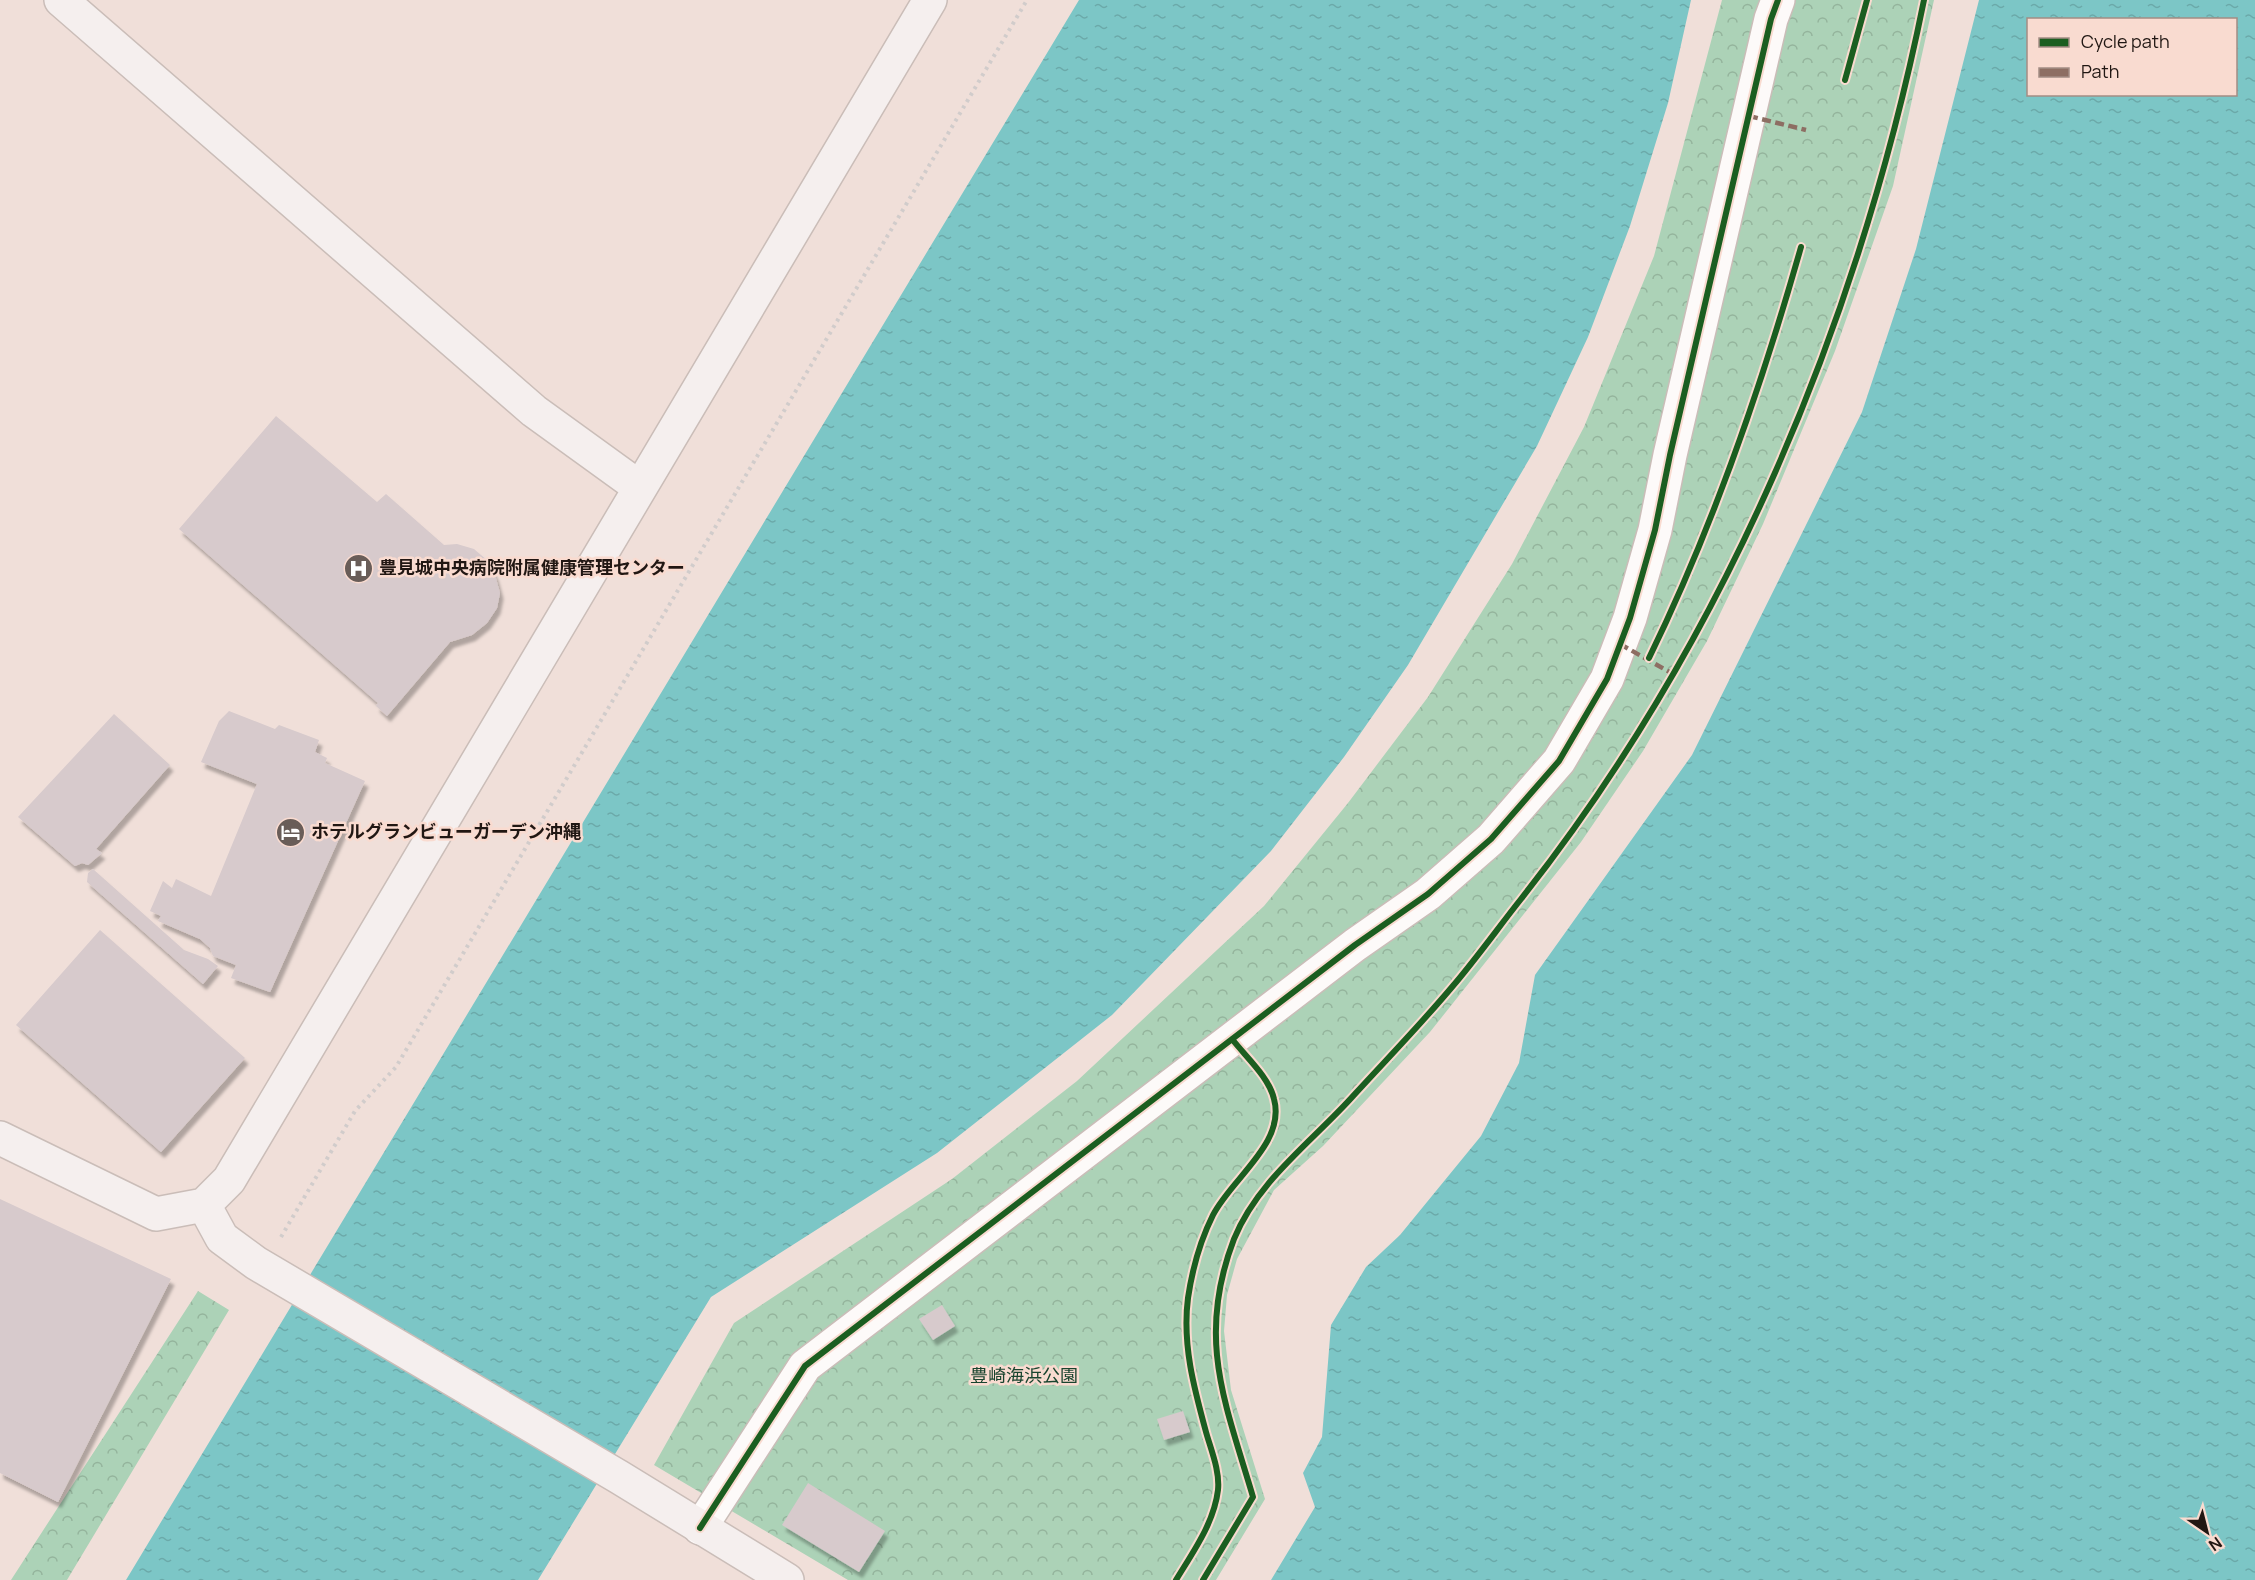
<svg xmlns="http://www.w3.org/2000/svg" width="2255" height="1580" font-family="Manrope,'Noto Sans JP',sans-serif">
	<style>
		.park { fill: url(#park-crowns) }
		.water { fill: url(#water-ripples); fill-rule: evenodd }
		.building { fill: #d7cacc; filter: url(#shadow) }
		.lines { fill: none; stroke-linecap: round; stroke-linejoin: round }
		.street-casing { stroke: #cabdb8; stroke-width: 36 }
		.secondary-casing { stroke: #cabdb8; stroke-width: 36 }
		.path { stroke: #d1cccb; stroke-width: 4; stroke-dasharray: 3 4.5; stroke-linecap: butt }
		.street { stroke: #fdfaf9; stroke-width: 33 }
		.secondary { stroke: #f5efee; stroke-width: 33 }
		.quiet { stroke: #8d6e63; stroke-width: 4.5; stroke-dasharray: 9 4.5; stroke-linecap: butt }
		.cycleway-casing { stroke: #f9dbd0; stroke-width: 10 }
		.cycleway { stroke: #1b5e20; stroke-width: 6 }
		.labels { text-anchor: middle; stroke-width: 5; stroke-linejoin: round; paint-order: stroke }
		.poi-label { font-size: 18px; font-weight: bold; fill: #211713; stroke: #f9dbd0; text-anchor: start }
		.park-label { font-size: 18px; fill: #18442e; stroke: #f9dbd0 }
	</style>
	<defs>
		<pattern id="park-crowns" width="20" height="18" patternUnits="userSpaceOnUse" patternTransform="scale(1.5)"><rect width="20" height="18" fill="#acd2b7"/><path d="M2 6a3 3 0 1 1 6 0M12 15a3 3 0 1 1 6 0" fill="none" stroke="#94b49c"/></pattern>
		<pattern id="water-ripples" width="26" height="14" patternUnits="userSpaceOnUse" patternTransform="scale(1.5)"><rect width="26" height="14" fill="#7cc6c6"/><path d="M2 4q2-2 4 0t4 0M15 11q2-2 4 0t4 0" fill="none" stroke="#6ba9a9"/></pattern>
		<filter id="shadow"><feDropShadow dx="3.5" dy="6" stdDeviation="1.5" flood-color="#0004"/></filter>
	</defs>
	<rect width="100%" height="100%" fill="#f0dfd9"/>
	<path class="park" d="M1722 0H1934L1893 186 1835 351 1763 524 1707 641 1643 751 1581 842 1430 1032 1323 1146 1274 1190 1237 1259 1227 1295 1224 1331 1231 1390 1265 1499 1216 1580H848L654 1465 734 1323 952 1179 1077 1081 1264 906 1348 803 1428 697 1512 564 1584 427 1654 256Z
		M198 1291 229 1310 67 1580H11Z"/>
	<path class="water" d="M1079 0H1691L1668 103 1630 226 1588 337 1537 446 1408 665 1344 757 1271 851 1112 1015 937 1153 711 1297 538 1580H126Z
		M1979 0H2255V1580H1271L1315 1507 1303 1473 1322 1437 1331 1325 1366 1267 1400 1235 1481 1136 1519 1063 1535 975 1692 755 1862 412 1916 249ZM2028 20H2236V94H2028Z"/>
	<path class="building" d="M276 416 377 502 386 494 444 545 457 544 474 549 488 561 495 575 500 593 497 608 487 623 472 635 450 642 387 716 376 706 378 703 179 529Z
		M229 711 275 729 279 725 319 740 315 752 327 758 325 763 365 781 270 992 231 978 236 965 213 956 210 948 200 939 158 921 161 916 150 911 163 881 172 888 176 879 211 896 257 784 201 762 219 721Z
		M114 714 170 765 96 849 102 853 88 865 82 863 75 866 18 817Z
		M93 869 184 950 208 959 218 966 203 984 87 882 88 873Z
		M100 930 245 1058 161 1152 16 1025Z
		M0 1199 171 1279 58 1502 0 1473Z
		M942 1305 955 1326 933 1340 919 1319Z
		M1183 1411 1190 1432 1164 1440 1157 1419Z
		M808 1483 885 1531 859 1572 782 1525Z"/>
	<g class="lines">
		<defs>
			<path id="street" d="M700 1528 805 1366 1355 945 1428 894 1491 839 1559 761 1607 679 1630 618 1655 530 1670 455 1771 19 1778 0"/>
			<path id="secondary" d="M61 0 534 411 639 487
				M0 1138 156 1214 204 1205 229 1180 930 0
				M204 1205 222 1238 256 1263 619 1477 787 1580"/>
		</defs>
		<use href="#street" class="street-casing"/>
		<use href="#secondary" class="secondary-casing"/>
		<path class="path" d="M281 1237 355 1111 396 1067 1027 0"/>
		<use href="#street" class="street"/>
		<use href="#secondary" class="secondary"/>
		<path class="quiet" d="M1749 116 1806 130
			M1620 644 1673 674"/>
		<defs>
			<path id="cycleway" d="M1845 80 1867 0
				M1649 658C1713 527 1761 388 1801 247
				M700 1528 805 1366 1355 945 1428 894 1491 839 1559 761 1607 679 1630 618 1655 530 1670 455 1771 19 1778 0
				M1176 1580C1193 1552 1214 1523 1218 1490 1220 1471 1211 1450 1206 1432 1194 1388 1182 1344 1188 1298 1192 1271 1201 1239 1213 1215 1232 1178 1286 1143 1274 1099 1269 1077 1246 1057 1232 1039
				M1203 1580 1253 1497C1225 1402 1196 1338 1234 1239 1258 1180 1313 1141 1354 1095 1387 1059 1421 1024 1452 987 1476 959 1498 928 1521 899 1725 641 1859 322 1924 0"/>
		</defs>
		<use href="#cycleway" class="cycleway-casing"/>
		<use href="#cycleway" class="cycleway"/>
	</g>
	<defs>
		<symbol id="hospital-disc" viewBox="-11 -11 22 22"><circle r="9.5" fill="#695d58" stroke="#f9dbd0"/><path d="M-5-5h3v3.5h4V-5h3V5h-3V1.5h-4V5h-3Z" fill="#fff"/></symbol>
		<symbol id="hotel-disc" viewBox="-11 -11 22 22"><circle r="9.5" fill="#695d58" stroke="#f9dbd0"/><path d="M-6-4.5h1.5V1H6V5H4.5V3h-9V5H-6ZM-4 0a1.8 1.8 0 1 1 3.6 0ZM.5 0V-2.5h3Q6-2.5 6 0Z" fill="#fff"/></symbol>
	</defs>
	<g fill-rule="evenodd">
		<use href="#hospital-disc" x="342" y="552" width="33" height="33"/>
		<use href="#hotel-disc" x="274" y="816" width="33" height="33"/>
	</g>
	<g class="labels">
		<g class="poi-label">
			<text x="379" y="574">豊見城中央病院附属健康管理センター</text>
			<text x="311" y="838">ホテルグランビューガーデン沖縄</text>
		</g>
		<g class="park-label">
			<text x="1024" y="1382">豊崎海浜公園</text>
		</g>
	</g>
	<rect x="2027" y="18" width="210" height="78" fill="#f9dbd0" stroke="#a38d84" stroke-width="1.5"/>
	<rect x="2039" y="38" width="30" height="9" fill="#1b5e20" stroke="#a38d84" stroke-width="1.5"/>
	<text x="2081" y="48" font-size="18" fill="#211713">Cycle path</text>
	<rect x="2039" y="68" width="30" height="9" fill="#8d6e63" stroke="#a38d84" stroke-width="1.5"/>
	<text x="2081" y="78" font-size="18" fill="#211713">Path</text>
	<g transform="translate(2207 1532) rotate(145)" stroke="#f9dbd0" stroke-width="4.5" paint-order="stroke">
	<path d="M0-4.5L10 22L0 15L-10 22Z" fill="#211713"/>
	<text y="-9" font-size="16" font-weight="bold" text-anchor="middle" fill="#211713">N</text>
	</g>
</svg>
